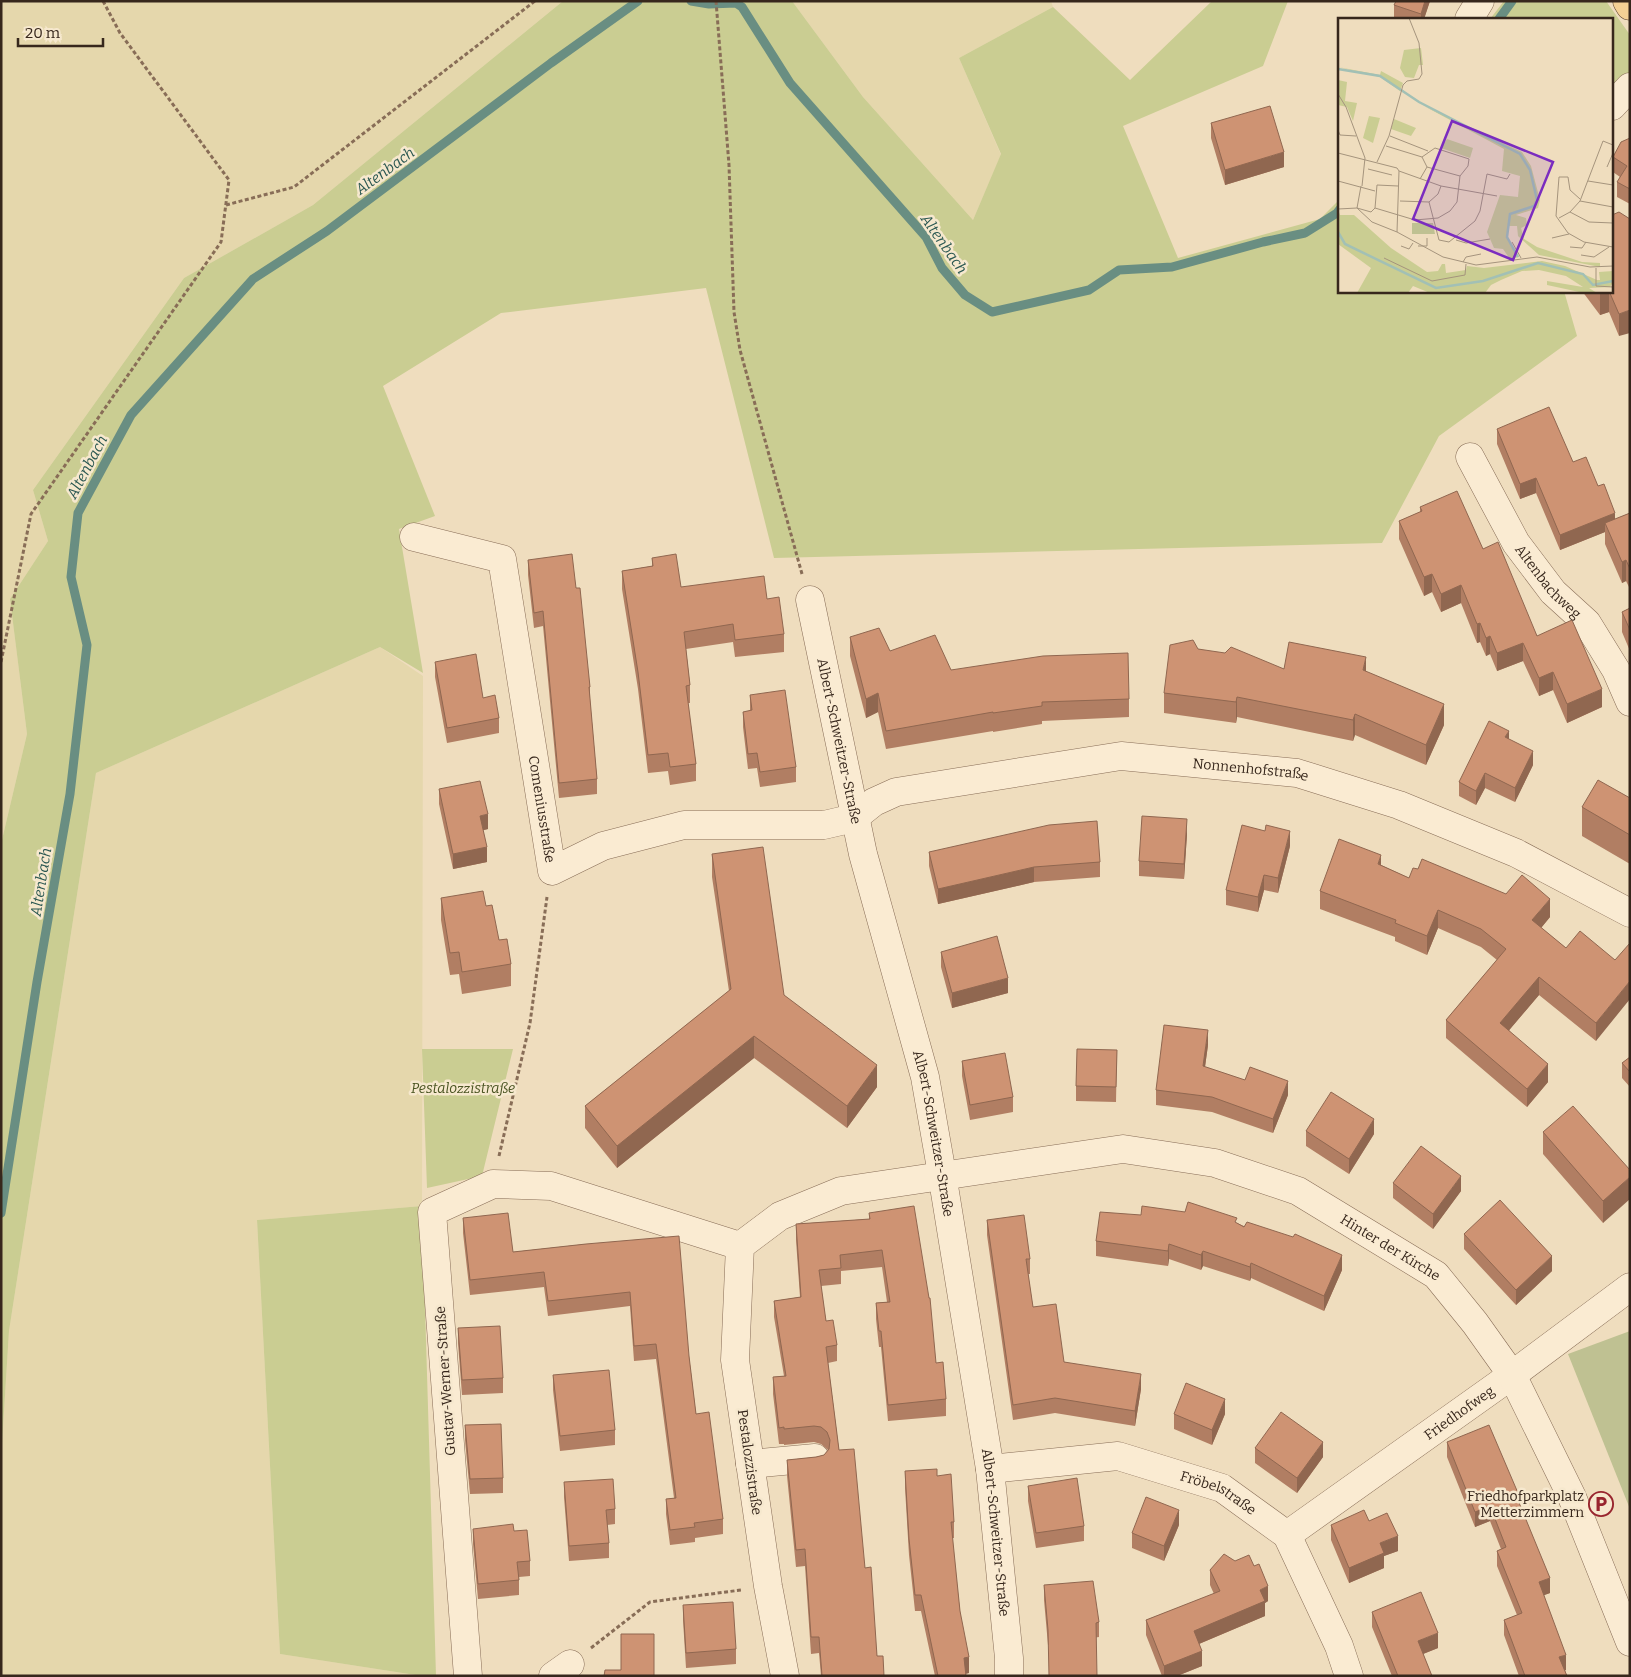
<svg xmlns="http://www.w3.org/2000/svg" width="1631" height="1677" font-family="Bitter,serif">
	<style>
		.farmland { fill: #e5d7ac }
		.green { fill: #cacd92 }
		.cemetery { fill: #bfc192 }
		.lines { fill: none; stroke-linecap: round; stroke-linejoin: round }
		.stream { stroke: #698e82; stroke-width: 9 }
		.minor-casing { stroke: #886d57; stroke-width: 29 }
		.major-casing { stroke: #553c2b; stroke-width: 29 }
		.path { stroke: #886d57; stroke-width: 3; stroke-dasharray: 4 2.5; stroke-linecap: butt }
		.minor { stroke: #faebd2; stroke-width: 28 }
		.major { stroke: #f4d094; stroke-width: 28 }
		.wall { fill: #b17e63 }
		.shaded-wall { fill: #906750 }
		.building { fill: #ce9373; stroke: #906750 }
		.labels { text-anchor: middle; stroke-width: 5; stroke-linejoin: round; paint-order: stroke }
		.street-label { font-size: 14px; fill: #37271c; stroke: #f6e8ce }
		.park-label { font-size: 14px; font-style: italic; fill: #4a5422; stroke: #f6e8ce }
		.poi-label { font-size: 14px; fill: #37271c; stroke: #f6e8ce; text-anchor: end }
		.water-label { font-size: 15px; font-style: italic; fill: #2a5751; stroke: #f6e8ce }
		.inset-river { fill: none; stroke: #a2c0b5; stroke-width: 2.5 }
		.inset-road { fill: none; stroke: #a5947d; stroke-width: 1 }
		.view { fill: #7b2cbf; fill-opacity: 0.15; stroke: #7b2cbf; stroke-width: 2.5 }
		.inset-edge { fill: none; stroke: #37271c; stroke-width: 2.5 }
	</style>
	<rect width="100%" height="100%" fill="#efddbe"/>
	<path class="farmland" d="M1 1H563L313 205 184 278 33 490 48 541 10 599 27 734 1 844Z
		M792 1H1051L1053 7 959 58 1001 155 973 220 863 97Z
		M380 647 423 676 422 1206 257 1220 280 1654 422 1676H1V1460L9 1331 96 773Z"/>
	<path class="green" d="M563 1H792L863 97 973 220 1001 154 959 58 1053 7 1130 80 1212 1H1288L1263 66 1123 126 1178 258 1320 219 1340 199V291H1564L1577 336 1439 436 1382 543 774 558 706 288 501 313 383 386 435 516 399 529 423 673 380 647 96 773 9 1331 1 1460V844L27 734 10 599 48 541 33 490 184 278 313 205Z
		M1504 1H1606L1630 35V73L1612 96V19H1490Z
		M422 1049H513L482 1176 427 1188Z
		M422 1206 436 1676H422L280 1654 257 1220Z"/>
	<path class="cemetery" d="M1630 1331V1509L1568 1354Z"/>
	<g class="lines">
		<path class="stream" d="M691 1 709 4 736 3 742 7 790 83 926 237 942 268 965 295 992 312 1089 290 1119 270 1172 267 1263 242 1305 233 1337 213 1340 209
			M1499 19 1512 1
			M1 1213 37 982 70 794 87 645 71 577 78 513 131 415 253 279 327 231 551 63 638 1"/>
		<defs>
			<g id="minor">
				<path d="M1469 19 1480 1"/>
				<path d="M1612 106 1630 87"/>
				<path id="s1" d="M1470 457 1516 543 1553 592 1587 623 1616 670 1630 702"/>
				<path id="s2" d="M414 537 502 559 552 871 603 846 684 825H824L854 818 874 802 896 792 1121 756 1297 773 1399 805 1516 853 1630 913"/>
				<path id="s3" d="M810 600 863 854 925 1077 942 1174 990 1469 1009 1658V1676"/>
				<path d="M750 1464 815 1458"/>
				<path id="s4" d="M990 1469 1118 1456 1222 1488 1287 1535 1339 1646 1349 1676"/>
				<path id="s5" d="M1287 1535 1512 1375 1630 1287"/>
				<path d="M468 1676 432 1212 493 1184 551 1186 740 1246"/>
				<path d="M553 1676 570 1664"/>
				<path id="s6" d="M785 1676 768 1586 735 1360 740 1246 780 1216 841 1191 1123 1149 1215 1163 1298 1191 1436 1275 1475 1323 1512 1375 1572 1497 1630 1642"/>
			</g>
			<path id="major" d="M1627 1 1630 6"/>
		</defs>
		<use href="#minor" class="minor-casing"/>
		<use href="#major" class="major-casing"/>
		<path class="path" d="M716 1 729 165 734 312 740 350 802 574
			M226 205 294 187 535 1
			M1 662 31 514 221 242 229 180 120 33 103 1
			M499 1156 530 1023 547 897
			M591 1648 650 1602 741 1590"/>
		<use href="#minor" class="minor"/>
		<use href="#major" class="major"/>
	</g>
	<path class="wall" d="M1430 1 1424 19H1394V5Z
		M1211 123 1284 167 1225 185 1211 138Z
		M1630 138V204L1617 197V182L1620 177 1613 172V157Z
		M1619 212V336L1609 312 1600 315 1582 291H1612Z
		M1497 429 1573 462 1598 486 1615 519 1630 513V589L1626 581 1622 583 1605 544V532L1560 550 1536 493 1520 499 1497 444Z
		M1420 507 1483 549 1537 636 1602 707 1567 723 1553 690 1539 696 1523 661 1497 671 1490 654 1486 656 1480 642 1477 643 1461 603 1441 612 1432 592 1424 596 1399 539V521L1420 512Z
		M652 558 681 587 767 599 784 634V652L735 657 733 642 686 649 690 685V703H688L696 764V781L670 785 668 771 648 773 638 689 622 589V571L652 566Z
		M528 560 576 588 590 687V700L597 779V794L559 798 543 626 534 628 528 575Z
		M1630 608V651L1622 632V612Z
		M850 637 890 651 951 670 1129 699V717L1042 721V724L993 732V731L886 749 878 712 866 718 850 656Z
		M1198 649 1284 669 1366 672 1444 725 1426 765 1355 735 1353 741 1237 717 1236 723 1164 713V693Z
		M435 662 483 698 499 718V733L447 743 435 677Z
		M750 695 796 767V782L760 787 757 768 748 769 743 727V712L750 711Z
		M1509 739 1533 765 1515 802 1485 788 1476 805 1459 796V782Z
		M439 789 488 829 483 830 487 862 453 869 439 804Z
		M1630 798V864L1582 836V807Z
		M1187 834 1184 879 1139 876V861Z
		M1290 846 1278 893 1264 890 1258 912 1226 905V890Z
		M929 852 1100 862V877L1034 882 938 904 929 866Z
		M712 854 784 995 877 1087 847 1128 754 1058 617 1168 585 1128V1106L729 991 712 877Z
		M1381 865 1409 878 1550 917 1541 928 1566 948 1615 960 1596 1041 1539 995 1509 1030 1548 1082 1527 1107 1446 1038V1020L1497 960 1481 947 1438 928 1427 955 1395 941V937L1320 909V891Z
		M441 898 486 906 499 940 511 964V986L462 994 459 974 450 975 441 920Z
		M941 952 1008 993 952 1008 941 967Z
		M1208 1045 1205 1067 1288 1095 1273 1133 1212 1112 1156 1105V1090Z
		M1117 1050 1116 1102 1076 1101V1086Z
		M1630 1057V1087L1622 1078V1063Z
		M962 1061 1013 1097V1112L970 1120 962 1076Z
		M1306 1131 1374 1134 1349 1174 1306 1146Z
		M1543 1132 1630 1170 1603 1223 1543 1154Z
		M1393 1183 1461 1191 1433 1229 1393 1198Z
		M869 1213 936 1363 946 1399V1416L888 1421 881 1347H879L876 1319V1303L887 1302 882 1267 841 1271V1284L821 1286 826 1321 837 1345V1361L828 1363 839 1450 865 1568 877 1656 884 1676H821L819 1653 811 1654 805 1566 796 1567 787 1476V1460L816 1457 824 1455 828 1450 821 1444 814 1442 784 1445V1444H779L773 1394V1377L784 1376 774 1317V1301L800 1297 796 1240V1224L869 1219Z
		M463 1218 513 1252 586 1244 689 1356 696 1414 723 1519V1534L695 1538V1542L670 1545 666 1514V1499L674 1498 656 1359 634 1361 630 1306 548 1316 544 1287 470 1295 463 1233Z
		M987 1220 1030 1259V1274H1028L1033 1307 1064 1362 1141 1389 1135 1426 1055 1413 1013 1420 987 1235Z
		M1237 1223 1342 1270 1324 1311 1251 1278 1250 1281 1203 1266 1201 1270 1169 1259 1168 1266 1096 1256V1241Z
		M1464 1234 1552 1271 1516 1305 1464 1249Z
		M458 1328 503 1378V1393L462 1395 458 1343Z
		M553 1375 615 1430V1445L560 1451 553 1390Z
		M1174 1414H1225L1212 1445 1174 1429Z
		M465 1425 503 1478V1493L470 1494 465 1440Z
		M1447 1442 1518 1499 1550 1593 1544 1595 1566 1670H1565L1567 1676H1519L1504 1635V1620L1517 1615 1497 1566V1551L1501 1549 1490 1521 1475 1527 1447 1457Z
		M1255 1448 1323 1457 1297 1493 1255 1463Z
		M905 1471 937 1476 954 1522V1538H952L960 1611 969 1673 965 1674 966 1676H935L921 1611H915L909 1555 905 1488Z
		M564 1482 615 1509V1524L607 1525 609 1543V1558L569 1561 564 1497Z
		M1028 1486 1084 1526V1541L1036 1548 1028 1501Z
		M1179 1525 1164 1561 1132 1548V1533Z
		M1331 1525 1398 1551 1384 1556V1568L1349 1583 1331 1540Z
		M473 1529 514 1531 530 1561V1576L519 1577V1595L478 1599 473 1544Z
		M1210 1570 1268 1601 1265 1603V1616L1199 1644 1202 1666 1177 1676H1162L1146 1635V1620L1214 1594 1210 1585Z
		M1044 1585 1099 1622V1637L1048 1645 1044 1600Z
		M683 1605 736 1649V1664L686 1668 683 1620Z
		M1372 1612 1438 1648 1423 1654 1432 1676H1392L1372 1627Z"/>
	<path class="shaded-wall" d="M1425 1H1430L1424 19H1421V14Z
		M1284 152V167L1225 185V170Z
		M1603 291H1609V312L1600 315V292Z
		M1630 310V333L1619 336V314Z
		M1536 478V493L1520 499V484Z
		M1615 513V528L1605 523V532L1560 550V535Z
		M1626 560V581L1622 583V562Z
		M1432 574V592L1424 596V577Z
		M1461 585V603L1441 612V594Z
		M1480 623V642L1477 643V624Z
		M1490 636V654L1486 656V638Z
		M1523 643V661L1497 671V653Z
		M1366 657V678L1363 670Z
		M1553 672V690L1539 696V678Z
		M1602 689V707L1567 723V704Z
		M878 693V712L866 718V699Z
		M1237 697V717L1236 723V702Z
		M1444 704V725L1426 765V745Z
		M1355 714V735L1353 741V720Z
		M1509 731V745L1505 737Z
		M1533 751V765L1515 802V788Z
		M1485 773V788L1476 805V791Z
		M488 814V829L480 831V816Z
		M1187 819V834L1184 879V864Z
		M1290 831V846L1278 893V878Z
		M487 847V862L453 869V854Z
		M1381 855V873L1378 864Z
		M1034 867V882L938 904V889Z
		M1264 875V890L1258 912V897Z
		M1550 899V917L1532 939V920Z
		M1438 910V928L1427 955V936Z
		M1539 977V995L1500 1041V1023Z
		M1008 978V993L952 1008V993Z
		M1630 981V999L1596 1041V1023Z
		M1208 1030V1045L1203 1081V1066Z
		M754 1036V1058L617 1168V1146Z
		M1548 1064V1082L1527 1107V1089Z
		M877 1065V1087L847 1128V1106Z
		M1288 1081V1095L1273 1133V1119Z
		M1374 1119V1134L1349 1174V1159Z
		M1461 1176V1191L1433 1229V1214Z
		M1630 1177V1199L1603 1223V1201Z
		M1169 1244V1259L1168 1266V1251Z
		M1203 1251V1266L1201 1270V1255Z
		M1342 1255V1270L1324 1311V1296Z
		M1552 1256V1271L1516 1305V1290Z
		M1251 1263V1278L1250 1281V1267Z
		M1141 1374V1389L1135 1426V1411Z
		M1225 1399V1414L1212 1445V1430Z
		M1323 1442V1457L1297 1493V1478Z
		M1490 1506V1521L1475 1527V1512Z
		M1179 1510V1525L1164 1561V1546Z
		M1398 1536V1551L1384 1556V1568L1349 1583V1568L1380 1543Z
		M1550 1578V1593L1539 1597V1582Z
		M1268 1586V1601L1265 1603V1616L1194 1646V1631L1260 1590Z
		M1438 1633V1648L1418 1656V1641Z
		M1202 1651V1666L1177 1676H1164V1666Z
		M1566 1655V1670L1559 1672V1657Z
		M969 1657V1673L964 1674V1658Z"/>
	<path class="building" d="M1396 1H1425L1421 14 1394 5Z
		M1270 106 1284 152 1225 170 1211 123Z
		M1630 138V189L1617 182 1627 166 1613 157 1621 142Z
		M1619 212 1630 219V310L1619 314 1609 291H1612V215Z
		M1549 407 1573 462 1586 457 1598 486 1604 484 1615 513 1560 535 1536 478 1520 484 1497 429Z
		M1457 491 1483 549 1498 542 1537 636 1572 620 1602 689 1567 704 1553 672 1539 678 1523 643 1497 653 1490 636 1486 638 1480 623 1477 624 1461 585 1441 594 1432 574 1424 577 1399 521 1422 511 1420 507Z
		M1630 513V569L1626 560 1622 562 1605 523Z
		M572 554 576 588H580L590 687H589L597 779 559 783 543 611 534 613 528 560Z
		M676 554 681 587 764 576 767 599 779 597 784 634 735 640 733 624 684 632 690 685 686 686 696 764 670 767 668 753 648 755 638 672 622 571 653 566 652 558Z
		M1630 608V630L1622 612Z
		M879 628 890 651 935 635 951 670 1043 656 1128 653 1129 699 1042 702V706L993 713V712L886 731 878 693 866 699 850 637Z
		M1193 640 1198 649 1225 653 1231 647 1284 669 1289 642 1366 657 1363 670 1444 704 1426 745 1355 714 1353 720 1237 697 1236 702 1164 693 1170 645Z
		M476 654 483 698 495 695 499 718 447 728 435 662Z
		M785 690 796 767 760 772 757 753 748 754 743 712 752 710 750 695Z
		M1489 721 1509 731 1505 737 1533 751 1515 788 1485 773 1476 791 1459 782Z
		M1598 780 1630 798V835L1582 807Z
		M480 781 488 814 480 816 487 847 453 854 439 789Z
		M1142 816 1187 819 1184 864 1139 861Z
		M1097 821 1100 862 1034 867 938 889 929 852 1049 825Z
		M1242 825 1265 831 1266 825 1290 831 1278 878 1264 875 1258 897 1226 890Z
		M1339 839 1381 855 1378 864 1409 878 1413 868 1418 869 1422 859 1506 894 1522 875 1550 899 1532 920 1566 948 1580 931 1615 960 1630 943V981L1596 1023 1539 977 1500 1023 1548 1064 1527 1089 1446 1020 1506 949 1481 929 1438 910 1427 936 1395 923 1396 920 1320 891Z
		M763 847 784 995 877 1065 847 1106 754 1036 617 1146 585 1106 731 989 712 854Z
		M483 891 486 906 492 905 499 940 507 939 511 964 462 972 459 952 450 953 441 898Z
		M997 936 1008 978 952 993 941 952Z
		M1164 1025 1208 1030 1203 1066 1245 1080 1250 1067 1288 1081 1273 1119 1212 1097 1156 1090Z
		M1077 1049 1117 1050 1116 1087 1076 1086Z
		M1005 1053 1013 1097 970 1105 962 1061Z
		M1630 1057V1072L1622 1063Z
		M1331 1092 1374 1119 1349 1159 1306 1131Z
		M1573 1106 1630 1170V1177L1603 1201 1543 1132Z
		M1421 1146 1461 1176 1433 1214 1393 1183Z
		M1500 1200 1552 1256 1516 1290 1464 1234Z
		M1188 1202 1237 1218 1235 1222 1244 1227 1247 1222 1293 1237 1295 1234 1342 1255 1324 1296 1251 1263 1250 1267 1203 1251 1201 1255 1169 1244 1168 1251 1096 1241 1100 1212 1141 1215 1142 1206 1185 1212Z
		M914 1206 929 1298H930L936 1363 943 1362 946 1399 888 1405 881 1331H879L876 1303 890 1302 882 1250 840 1255 841 1268 819 1270 826 1321 833 1320 837 1345 826 1347 839 1450 854 1449 865 1568 871 1567 877 1656H883L884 1676H822L819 1637H811L805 1549 796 1550 787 1460 816 1457 824 1455 829 1449 830 1440 827 1432 821 1427 814 1426 784 1429V1427L779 1428 773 1377 786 1376 774 1301 801 1297 796 1224 870 1219 869 1213Z
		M508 1213 513 1252 586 1244 679 1236 689 1356 696 1414 709 1412 723 1519 694 1523 695 1527 670 1530 666 1499 676 1498 656 1344 634 1346 630 1292 548 1301 544 1272 470 1280 463 1218Z
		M1024 1215 1030 1259H1026L1033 1307 1056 1304 1064 1362 1141 1374 1135 1411 1055 1398 1013 1405 987 1220Z
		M500 1326 503 1378 462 1380 458 1328Z
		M609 1370 615 1430 560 1436 553 1375Z
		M1186 1383 1225 1399 1212 1430 1174 1414Z
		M1281 1412 1323 1442 1297 1478 1255 1448Z
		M501 1424 503 1478 470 1479 465 1425Z
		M1489 1425 1518 1493 1516 1494 1520 1505 1550 1578 1539 1582 1566 1655 1559 1657 1567 1676H1525L1504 1620 1522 1613 1497 1551 1506 1547 1490 1506 1475 1512 1447 1442Z
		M937 1469V1476L951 1474 954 1522H951L960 1611 969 1657 964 1658 966 1676H938L921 1595H915L909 1539 905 1471Z
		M1077 1478 1084 1526 1036 1533 1028 1486Z
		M613 1479 615 1509 606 1510 609 1543 569 1546 564 1482Z
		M1146 1497 1179 1510 1164 1546 1132 1533Z
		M1364 1510 1369 1521 1387 1513 1398 1536 1380 1543 1384 1553 1349 1568 1331 1525Z
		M513 1524 514 1531 527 1530 530 1561 517 1562 519 1580 478 1584 473 1529Z
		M1224 1554 1235 1561 1249 1555 1254 1566 1259 1564 1268 1586 1260 1590 1265 1601 1194 1631 1202 1651 1164 1666 1146 1620 1220 1591 1210 1570Z
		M1093 1581 1099 1622 1096 1623 1097 1676H1049L1048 1630 1044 1585Z
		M1421 1592 1438 1633 1418 1641 1432 1676H1398L1372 1612Z
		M733 1602 736 1649 686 1653 683 1605Z
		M621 1634H654V1676H604L605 1670H621Z"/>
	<defs>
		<symbol id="parking-ring" viewBox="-11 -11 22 22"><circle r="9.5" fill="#f6e8ce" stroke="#98252e" stroke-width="1.5"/><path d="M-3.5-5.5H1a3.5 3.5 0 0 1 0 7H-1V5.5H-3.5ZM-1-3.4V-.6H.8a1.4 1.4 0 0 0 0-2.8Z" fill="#98252e"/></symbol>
	</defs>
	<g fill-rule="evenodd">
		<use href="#parking-ring" x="1587" y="1490" width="28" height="28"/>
	</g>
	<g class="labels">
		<g class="street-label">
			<text dy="5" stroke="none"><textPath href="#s1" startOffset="148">Altenbachweg</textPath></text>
			<text dy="5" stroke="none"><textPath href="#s3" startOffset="144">Albert-Schweitzer-Straße</textPath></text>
			<text dy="5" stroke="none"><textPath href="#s2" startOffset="1126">Nonnenhofstraße</textPath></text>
			<text dy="5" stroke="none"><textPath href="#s2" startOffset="344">Comeniusstraße</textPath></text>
			<text dy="5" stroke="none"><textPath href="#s3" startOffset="548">Albert-Schweitzer-Straße</textPath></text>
			<text dy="5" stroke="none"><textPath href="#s6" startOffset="1124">Hinter der Kirche</textPath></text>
			<text transform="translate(445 1381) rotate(-94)" y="5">Gustav-Werner-Straße</text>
			<text dy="5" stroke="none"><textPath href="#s5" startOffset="211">Friedhofweg</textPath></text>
			<text transform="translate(750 1462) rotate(82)" y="5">Pestalozzistraße</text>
			<text dy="5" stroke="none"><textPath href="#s4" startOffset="236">Fröbelstraße</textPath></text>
			<text dy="5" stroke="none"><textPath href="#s3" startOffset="952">Albert-Schweitzer-Straße</textPath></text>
		</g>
		<g class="park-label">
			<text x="463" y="1093">Pestalozzistraße</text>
		</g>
		<g class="poi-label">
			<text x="1584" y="1501">Friedhofparkplatz<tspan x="1584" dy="16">Metterzimmern</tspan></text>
		</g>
		<g class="water-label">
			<text transform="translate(385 171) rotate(-36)" y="5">Altenbach</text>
			<text transform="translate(944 244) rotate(55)" y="5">Altenbach</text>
			<text transform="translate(87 467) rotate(-62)" y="5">Altenbach</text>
			<text transform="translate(41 882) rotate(-81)" y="5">Altenbach</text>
		</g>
	</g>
	<g transform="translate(1338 18)">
		<rect width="275" height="275" fill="#efddbe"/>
		<path d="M83 30 85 47H81L76 60 67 59 62 50 66 32ZM0 49 42 57 43 53 65 65 62 73 42 59ZM0 62 9 64 7 83 19 85 15 103 9 89 0 87ZM86 88 184 134 193 148 202 182 200 190 178 197 188 200 189 207 183 210 186 221 199 229 244 244 262 245V249L201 237 180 218 179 208H171L169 218 181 239 172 241 165 231 156 230 149 214 162 177 180 179 182 158 164 153 166 131ZM31 98 42 100 35 125 25 120ZM56 101 78 110 73 118 53 111ZM109 121 135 130 132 140 103 130ZM0 191 2 197H16L53 230 89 254 100 253 104 246H107L108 255 128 252 129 248 146 250 204 243 227 248 259 262H262L261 254 275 253V264L272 269 251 270 259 275H246L209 267V263L245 269 228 258 201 252 184 253 163 262 153 267 147 275H92L75 268 70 275H19L33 250 0 226Z" fill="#cacd92"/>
		<path d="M74 205H95L97 216H74Z" fill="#bfc192"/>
		<path class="inset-river" d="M0 51 42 58 81 84 182 136 192 152 199 182 196 188 172 196 169 219 180 239M0 214 7 226 98 270 145 263 200 245 245 256 255 267 275 263"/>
		<path class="inset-road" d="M0 76 8 89 27 140 24 168M0 112 2 117 18 118M52 118 90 133M48 128 84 139 89 149 82 161M0 135 59 150 61 153 59 214 105 239 138 247 199 239 252 249 275 248M84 139 97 130 131 141 130 148 122 158M39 144 51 118 65 67 69 63 81 61 84 56 81 25 71 0M269 149 275 135M30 151 54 157M61 153 103 168 159 178M0 163 37 173M250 163 275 167M242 181 232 172 230 159H221L218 198 230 215 246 224 275 229M62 183 91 184 100 176 103 168M242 183 275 189M91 184 101 222 111 224 137 203 142 193 149 156 169 161 172 156M19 190 34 204 59 214M19 190 23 168M37 190 77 202 100 200 112 193 119 184 122 158 89 149M37 190 39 167 60 168M0 191 19 190 33 194 37 190M232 194 251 204 275 205M221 200 232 194 242 183 265 123 275 127M214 220 231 216M118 222 128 225 152 221M174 224 183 240M63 228 71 231 75 225M80 228H89V220M232 229 244 230 248 224M243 237 256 239 271 229M46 240 94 263 127 257 128 246M125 244 128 239 143 236M258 250V268L275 269"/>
		<path class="view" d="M114 103 215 144 175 242 75 201Z"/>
		<rect width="275" height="275" class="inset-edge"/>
	</g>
	<rect width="1631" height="1677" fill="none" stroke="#37271c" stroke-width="5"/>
	<path d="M18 38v8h85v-8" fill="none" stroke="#37271c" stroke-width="2.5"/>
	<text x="25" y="38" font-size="15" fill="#37271c" stroke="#f6e8ce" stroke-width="4" paint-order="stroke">20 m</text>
</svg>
